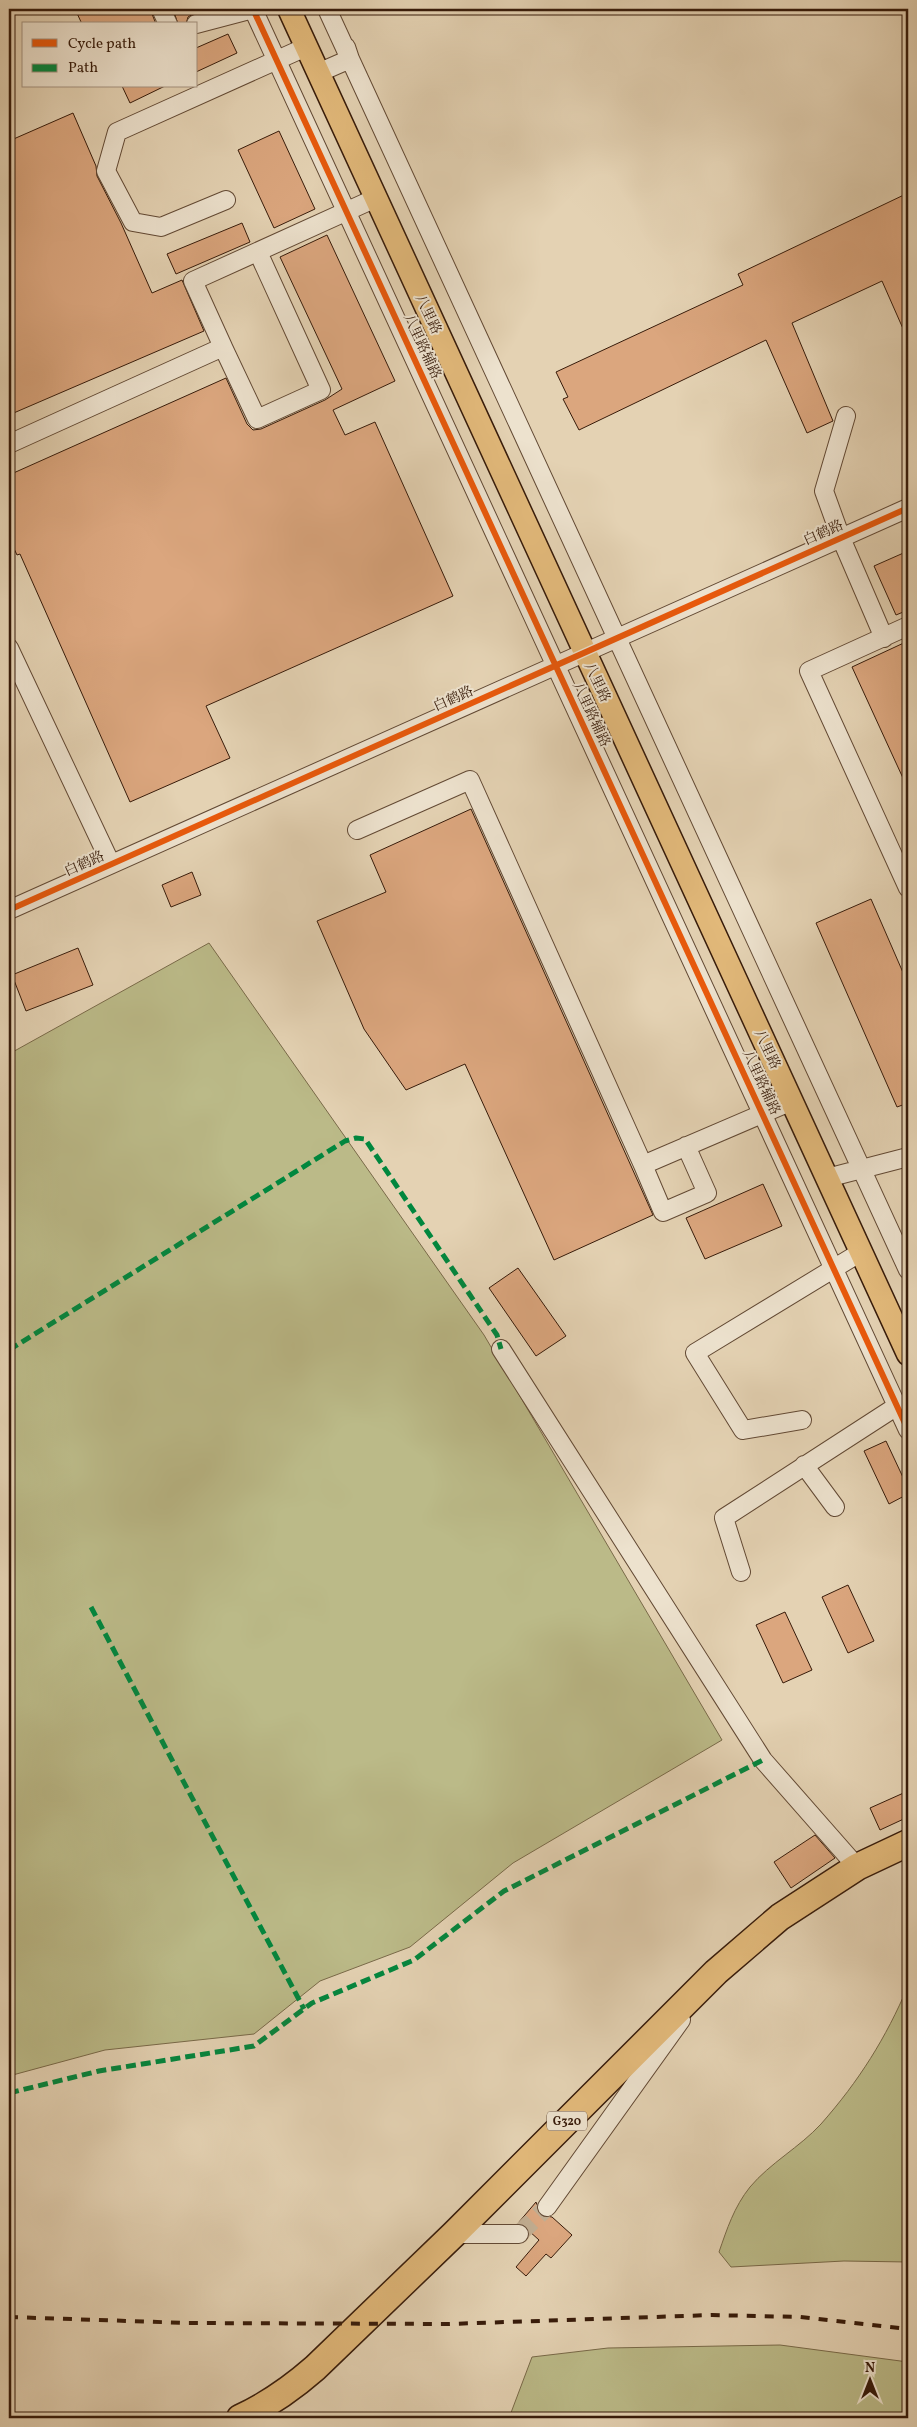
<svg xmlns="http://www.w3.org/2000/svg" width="917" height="2427" font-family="Vollkorn,'Noto Serif SC',serif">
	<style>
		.green { fill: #bbba88; stroke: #796a49 }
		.building { fill: #dba67e; stroke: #371b0a }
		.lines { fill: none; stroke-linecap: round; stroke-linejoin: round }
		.minor-tunnel { stroke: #c1ad91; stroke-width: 18; stroke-dasharray: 18 9; stroke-linecap: butt }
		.minor-casing { stroke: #624934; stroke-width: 20 }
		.major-casing { stroke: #371b0a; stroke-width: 25 }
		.highway-casing { stroke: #371b0a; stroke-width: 29 }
		.minor { stroke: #ede2ce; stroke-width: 18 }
		.major { stroke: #e2b97a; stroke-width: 22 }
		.highway { stroke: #e2b97a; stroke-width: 26 }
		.rail { stroke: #371b0a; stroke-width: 4; stroke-dasharray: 9 9; stroke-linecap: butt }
		.quiet { stroke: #00873e; stroke-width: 5; stroke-dasharray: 10 5; stroke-linecap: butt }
		.cycleway-casing { stroke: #ede2ce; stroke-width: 9 }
		.cycleway { stroke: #e8590c; stroke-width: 6 }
		.labels { text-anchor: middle; stroke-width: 4; stroke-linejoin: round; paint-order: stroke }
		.shield { fill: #ede2ce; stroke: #6e5745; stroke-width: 1 }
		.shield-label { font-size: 12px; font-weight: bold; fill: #371b0a }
		.street-label { font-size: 14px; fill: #371b0a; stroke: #ede2ce }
	</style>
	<rect width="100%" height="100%" fill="#e4d2b3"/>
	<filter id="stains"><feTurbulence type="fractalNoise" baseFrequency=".004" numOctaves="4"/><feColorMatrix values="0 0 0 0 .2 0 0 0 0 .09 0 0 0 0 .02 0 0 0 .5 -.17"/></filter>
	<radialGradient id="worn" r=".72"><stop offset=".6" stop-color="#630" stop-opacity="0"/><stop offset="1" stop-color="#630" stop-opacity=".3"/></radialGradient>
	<path class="green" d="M209 943 484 1335 722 1740 513 1863 410 1947 320 1981 254 2034 105 2050 9 2076V1054Z
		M908 1986V2262L844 2261 731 2267 719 2252C727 2229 734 2207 750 2187 770 2163 800 2147 821 2124 859 2081 886 2038 908 1986Z
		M780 2345 908 2362V2418H509L532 2357 608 2348Z"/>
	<path class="building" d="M75 9H150L156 24H82Z
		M173 9H211L193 14 188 17 186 24H178Z
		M228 34 237 53 196 72V48Z
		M122 86H165L130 103Z
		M73 113 96 166 97 176 121 223 152 293 182 280 204 331 9 415V141Z
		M279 131 315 209 274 228 238 150Z
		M908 193V340L882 281 792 323 833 421 807 433 766 340 579 430 563 399 568 397 556 372 743 285 738 274Z
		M242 223 250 242 176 274 167 254Z
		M327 235 395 381 333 410 345 435 375 422 453 596 206 706 230 758 130 802 20 554 17 555 9 538V475L226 378 247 424 253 430 261 429 325 400 342 389 280 257Z
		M908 551V610L896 615 874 566Z
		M908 641V789L852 667Z
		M471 809 653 1215 554 1260 465 1064 406 1090 364 1029 317 921 386 892 370 855Z
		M192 872 201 895 171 907 162 885Z
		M871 899 908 984V1103L897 1107 816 923Z
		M78 948 93 985 26 1011 12 975Z
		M763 1184 782 1226 705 1259 686 1218Z
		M518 1268 566 1336 536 1356 489 1288Z
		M886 1441 908 1488V1494L889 1504 864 1451Z
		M848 1585 874 1641 848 1653 822 1597Z
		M785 1612 812 1670 783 1683 756 1625Z
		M908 1791V1817L880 1830 870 1808Z
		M815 1835 835 1858 791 1888 774 1862Z
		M536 2202 540 2215 552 2217 572 2235 551 2258 546 2254 526 2276 516 2267 539 2240 519 2222Z"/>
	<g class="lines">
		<path class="minor-tunnel" d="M519 2234 547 2207"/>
		<defs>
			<path id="minor" d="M161 9 168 24
				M327 9 908 1270
				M196 24 253 9 908 1430
				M318 73 350 59 346 47
				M226 200 161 227 133 222 106 171 117 132 306 47
				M223 347 257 419 321 390 258 252
				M846 416 824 491 841 538 884 638
				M9 444 223 347 193 281 376 198
				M908 626 809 671 908 888
				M9 648 111 864
				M357 830 470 780 643 1165 792 1101
				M9 910 908 508
				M643 1165 663 1212 707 1193 686 1146
				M827 1178 908 1157
				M501 1349 763 1760 857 1867
				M802 1420 743 1430 695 1353 861 1252
				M804 1465 835 1507
				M741 1572 724 1518 897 1406
				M547 2207 681 2020
				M454 2234H519"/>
			<path id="major" d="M289 9 908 1354"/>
			<path id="highway" d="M240 2418C268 2405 291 2389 315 2368L454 2234 716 1972 780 1917 857 1867 908 1843"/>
		</defs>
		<use href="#minor" class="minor-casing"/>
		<use href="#major" class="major-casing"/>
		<use href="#highway" class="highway-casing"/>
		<use href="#minor" class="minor"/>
		<use href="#major" class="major"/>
		<use href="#highway" class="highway"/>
		<path class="rail" d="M9 2317 188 2323 449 2324 712 2315 800 2317 908 2329"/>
		<path class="quiet" d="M9 1350 345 1141 356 1138 365 1139 497 1335 501 1349
			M91 1607 304 2009
			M9 2093 99 2071 254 2046 312 2003 414 1960 504 1891 763 1760"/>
		<defs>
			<path id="cycleway" d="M253 9 908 1430
				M9 910 908 508"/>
		</defs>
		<use href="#cycleway" class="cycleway-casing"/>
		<use href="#cycleway" class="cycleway"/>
	</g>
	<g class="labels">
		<rect class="shield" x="547" y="2111.5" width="40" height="19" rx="4"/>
		<g class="shield-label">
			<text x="567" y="2125">G320</text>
		</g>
		<g class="street-label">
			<text transform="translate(429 314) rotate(65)" y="5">八里路</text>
			<text transform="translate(423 346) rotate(65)" y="5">八里路辅路</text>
			<text transform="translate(823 532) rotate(-24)" y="5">白鹤路</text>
			<text transform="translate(598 682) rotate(65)" y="5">八里路</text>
			<text transform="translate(453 698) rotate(-24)" y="5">白鹤路</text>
			<text transform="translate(592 714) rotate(65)" y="5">八里路辅路</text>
			<text transform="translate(84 863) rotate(-24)" y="5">白鹤路</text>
			<text transform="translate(768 1049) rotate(65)" y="5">八里路</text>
			<text transform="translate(762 1082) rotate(65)" y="5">八里路辅路</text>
		</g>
	</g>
	<rect width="917" height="2427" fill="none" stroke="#e4d2b3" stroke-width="30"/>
	<rect x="10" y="10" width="897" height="2407" fill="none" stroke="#371b0a" stroke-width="2.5"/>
	<rect x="15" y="15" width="887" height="2397" fill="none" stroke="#371b0a"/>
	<rect x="22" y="22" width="175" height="65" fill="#ede2ce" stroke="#a49280"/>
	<rect x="32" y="39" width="25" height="8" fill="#e8590c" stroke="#a49280"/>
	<text x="68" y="48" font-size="15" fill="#371b0a">Cycle path</text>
	<rect x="32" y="64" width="25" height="8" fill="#00873e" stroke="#a49280"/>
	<text x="68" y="72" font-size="15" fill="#371b0a">Path</text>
	<g transform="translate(870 2380)" stroke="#ede2ce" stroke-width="4" paint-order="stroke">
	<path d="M0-4L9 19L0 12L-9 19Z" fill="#371b0a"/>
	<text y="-8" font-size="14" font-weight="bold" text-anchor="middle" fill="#371b0a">N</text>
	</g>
	<rect width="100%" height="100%" filter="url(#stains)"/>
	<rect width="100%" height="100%" fill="url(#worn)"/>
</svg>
